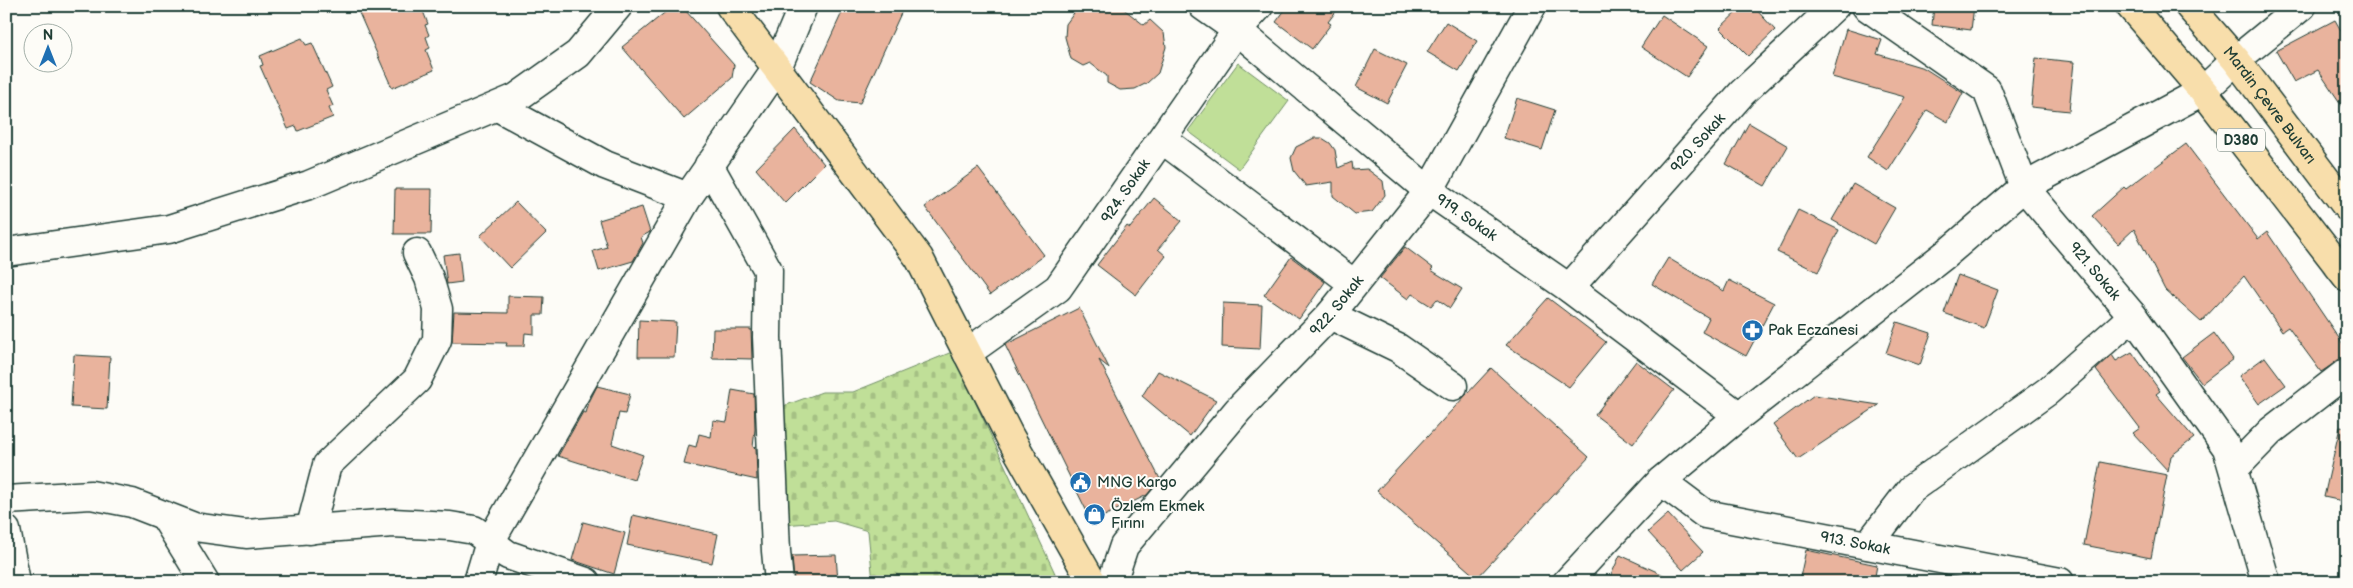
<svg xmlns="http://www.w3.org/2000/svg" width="2353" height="588" font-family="'Balsamiq Sans',sans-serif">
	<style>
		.cemetery { fill: url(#cemetery-stones); stroke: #708e66 }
		.park { fill: #c0df98; stroke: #708e66 }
		.building { fill: #e9b39d; stroke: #1f3d34 }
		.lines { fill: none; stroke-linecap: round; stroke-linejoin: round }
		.minor-casing { stroke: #1f3d34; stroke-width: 31 }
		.major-casing { stroke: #1f3d34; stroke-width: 31 }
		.minor { stroke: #fdfcf7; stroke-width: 28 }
		.major { stroke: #f8deab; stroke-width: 28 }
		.labels { text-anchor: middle; stroke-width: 4; stroke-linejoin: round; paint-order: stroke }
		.shield { fill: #fdfcf7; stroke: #62766e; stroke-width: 1 }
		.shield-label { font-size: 14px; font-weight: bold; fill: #1f3d34 }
		.street-label { font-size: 15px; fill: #1f3d34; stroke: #fdfcf7 }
		.poi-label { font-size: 15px; fill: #1f3d34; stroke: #fdfcf7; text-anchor: start }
	</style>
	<defs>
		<pattern id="cemetery-stones" width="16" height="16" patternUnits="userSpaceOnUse" patternTransform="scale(1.25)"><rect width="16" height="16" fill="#c0df98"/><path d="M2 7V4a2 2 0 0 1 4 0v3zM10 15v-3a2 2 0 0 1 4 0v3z" fill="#a5c084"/></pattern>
	</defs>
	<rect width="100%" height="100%" fill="#fdfcf7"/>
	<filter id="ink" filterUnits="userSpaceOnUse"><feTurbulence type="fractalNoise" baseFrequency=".02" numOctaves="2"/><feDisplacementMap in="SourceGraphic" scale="10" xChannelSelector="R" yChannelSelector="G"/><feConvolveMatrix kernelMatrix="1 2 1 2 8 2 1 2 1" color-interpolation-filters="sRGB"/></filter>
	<g filter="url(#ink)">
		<path class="cemetery" d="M952 352 1059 582H873L868 531 834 521 783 525 781 407 822 392H853Z"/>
		<path class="park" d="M1238 63 1289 101 1239 169 1188 131Z"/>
		<path class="building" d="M356 6H421L428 24 425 25 429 35 426 37 430 48 426 50 434 70 392 88Z
			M845 6H890L902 11 860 103 839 101 810 82Z
			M1079 6H1120L1144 25 1150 20 1164 33 1166 47 1158 73 1147 83 1135 89 1120 90 1107 83V76L1090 63 1083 66 1071 59 1065 37 1066 24Z
			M1288 6H1340L1328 22 1331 24 1312 49 1276 22Z
			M1743 6H1753L1775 30 1748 56 1720 28Z
			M1934 6H1974L1971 30 1932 25Z
			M668 10H685L734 65 732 78 684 119 622 47Z
			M1662 15 1708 46 1687 77 1641 47Z
			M2335 20 2347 41V113L2318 70 2294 82 2276 51Z
			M1446 22 1477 41 1459 71 1427 52Z
			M1846 29 1882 40 1877 54 1924 68 1963 93 1948 122 1927 110 1888 171 1867 157 1905 97 1832 77Z
			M302 38 306 45 312 43 332 87 326 90 333 106 329 108 333 117 298 131 296 126 288 129 260 66 263 65 260 56Z
			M1375 49 1407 65 1387 103 1356 87Z
			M2036 58 2074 62 2069 111 2031 107Z
			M1517 98 1555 110 1542 150 1504 138Z
			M1749 123 1788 146 1765 186 1726 164Z
			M795 129 824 164 785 203 756 169Z
			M1314 138H1322L1330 143 1335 150 1338 168 1352 162 1353 170 1367 169 1383 181 1385 195 1372 212 1355 214 1333 196V182L1306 186 1294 171 1291 158 1296 147Z
			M2186 144 2258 239 2267 232 2347 350V355L2321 372 2288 327 2282 331 2244 276 2201 322 2165 290 2134 229 2118 244 2092 216 2124 187 2126 189Z
			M978 168 1044 255 990 295 925 207Z
			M1853 184 1895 208 1874 244 1832 220Z
			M395 189H432L431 234H394Z
			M1154 198 1182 221 1158 249 1166 256 1136 295 1097 265 1127 226 1130 228Z
			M516 202 546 233 510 268 480 236Z
			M642 207 650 232 641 237 643 243 633 261 599 271 593 251 607 247 599 220Z
			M1798 210 1839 230 1818 272 1777 252Z
			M1405 247 1433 268 1431 270 1462 289 1450 308 1437 299 1431 306 1412 294 1408 299 1380 278Z
			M459 253 462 282 447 284 443 255Z
			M1291 257 1325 282 1299 319 1264 295Z
			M1668 258 1724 291 1729 280 1774 303 1746 356 1702 332 1709 318 1652 284Z
			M1958 275 1998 290 1984 328 1944 313Z
			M508 296 544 297 543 315H534V334L525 333 524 346H506L507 343 452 342 454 312 508 313Z
			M1548 298 1606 342 1569 387 1506 345Z
			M1223 303 1262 305 1260 349 1222 347Z
			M1079 308 1109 368 1099 360 1160 479 1147 495 1092 522 1005 345Z
			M639 320 676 322 674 357H638Z
			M1897 322 1931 333 1920 365 1886 353Z
			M713 329H751L752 359 712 358Z
			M2214 333 2233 359 2202 383 2182 357Z
			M2132 352 2160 391 2156 394 2194 438 2171 456 2168 471 2133 433 2140 428 2096 370 2112 355 2116 361Z
			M74 355 110 357 107 409 71 407Z
			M2265 357 2286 385 2259 404 2239 376Z
			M1636 361 1674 390 1633 444 1595 415Z
			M1491 368 1589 457 1477 578 1377 491Z
			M1158 371 1216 400 1190 436 1142 396Z
			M597 386 630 394 625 414 619 413 612 444 643 455 634 480 558 456 583 412 586 413 589 402Z
			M732 390 754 394 755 429 753 447 756 448 757 480 684 464 689 445 696 447 699 434 711 437 713 420 727 422Z
			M1814 395 1879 405 1798 459 1773 425Z
			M2340 427 2347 428V502L2324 497Z
			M2100 462 2167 475 2151 558 2084 545Z
			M1668 514 1703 552 1683 570 1648 532Z
			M633 515 718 534 712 563 627 545Z
			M583 522 625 533 614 574 572 560Z
			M1806 550 1877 565 1874 582H1799Z
			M836 555 838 582H794L792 556Z
			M1620 555 1679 582H1608Z"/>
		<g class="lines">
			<defs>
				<g id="minor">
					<path id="s1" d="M1203 6 1237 30 1429 191 1569 288 1739 416"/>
					<path id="s2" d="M1866 6 1987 90 2024 187 2133 316 2227 448 2266 582"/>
					<path d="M498 107 605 165 688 197"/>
					<path d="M1162 139 1354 284"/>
					<path d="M709 165 768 270 767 337 776 551 779 582"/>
					<path d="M6 252 169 229 309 185 516 98 578 54 618 6"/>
					<path id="s3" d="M1569 288 1742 93 1835 6"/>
					<path d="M1330 315 1398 348 1453 386"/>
					<path id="s4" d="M967 353 1058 288 1237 30 1259 6"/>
					<path d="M2234 469 2271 431 2347 372"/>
					<path id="s5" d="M1661 481 1705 514 2060 582"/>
					<path d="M6 500 91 495 132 503 194 527 246 534 393 523 450 526 474 530 508 555 586 582"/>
					<path d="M165 517 205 582"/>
					<path d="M6 530 16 582"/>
					<path d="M310 530 327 465 417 380 437 340 438 309 429 278 417 253"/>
					<path d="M1868 545 1911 489 2048 391 2133 316"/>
					<path d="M478 582 490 542 688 197 777 68 803 6"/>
					<path id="s6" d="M1112 582 1124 546 1238 410 1330 315 1429 191 1532 6"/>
					<path d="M1567 582 1661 481 1739 416 1946 254 2024 187 2203 91 2236 60 2302 6"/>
				</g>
				<g id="major">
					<path d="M730 6 919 258 1010 437 1092 582"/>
					<path d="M2130 6 2203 91 2347 277"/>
					<path id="s7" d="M2189 6 2236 60 2347 207"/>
				</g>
			</defs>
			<use href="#minor" class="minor-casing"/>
			<use href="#major" class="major-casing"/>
			<use href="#minor" class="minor"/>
			<use href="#major" class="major"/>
		</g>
	</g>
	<defs>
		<symbol id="pharmacy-disc" viewBox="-11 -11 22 22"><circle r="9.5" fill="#1f6fb2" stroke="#fdfcf7"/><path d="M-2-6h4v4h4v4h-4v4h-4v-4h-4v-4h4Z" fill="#fff"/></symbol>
		<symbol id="civic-disc" viewBox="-11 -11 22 22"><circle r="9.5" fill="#1f6fb2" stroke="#fdfcf7"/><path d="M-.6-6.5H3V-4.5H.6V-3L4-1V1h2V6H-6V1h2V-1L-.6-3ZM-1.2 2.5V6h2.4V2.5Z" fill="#fff"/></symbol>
		<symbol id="shop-disc" viewBox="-11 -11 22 22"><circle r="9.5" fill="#1f6fb2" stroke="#fdfcf7"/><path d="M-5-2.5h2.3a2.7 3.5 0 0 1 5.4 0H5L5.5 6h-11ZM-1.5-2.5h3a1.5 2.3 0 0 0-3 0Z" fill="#fff"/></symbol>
	</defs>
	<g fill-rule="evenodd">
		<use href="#pharmacy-disc" x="1740" y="318" width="25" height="25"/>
		<use href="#civic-disc" x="1068" y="470" width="25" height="25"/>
		<use href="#shop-disc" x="1082" y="502" width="25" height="25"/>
	</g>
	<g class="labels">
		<rect class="shield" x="2217" y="128.5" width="48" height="23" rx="4"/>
		<g class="shield-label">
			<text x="2241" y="145">D380</text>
		</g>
		<g class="street-label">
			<text dy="5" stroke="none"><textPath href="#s7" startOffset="128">Mardin Çevre Bulvarı</textPath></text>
			<text dy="5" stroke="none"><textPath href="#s3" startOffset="194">920. Sokak</textPath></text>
			<text dy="5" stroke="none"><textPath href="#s4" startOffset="230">924. Sokak</textPath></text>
			<text dy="5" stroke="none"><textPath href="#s1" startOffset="338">919. Sokak</textPath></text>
			<text dy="5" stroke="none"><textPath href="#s2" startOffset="361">921. Sokak</textPath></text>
			<text dy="5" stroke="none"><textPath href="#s6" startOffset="359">922. Sokak</textPath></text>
			<text dy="5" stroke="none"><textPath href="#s5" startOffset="208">913. Sokak</textPath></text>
		</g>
		<g class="poi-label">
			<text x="1768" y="335">Pak Eczanesi</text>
			<text x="1097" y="487">MNG Kargo</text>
			<text x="1111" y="511">Özlem Ekmek<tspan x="1111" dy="17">Fırını</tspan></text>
		</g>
	</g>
	<rect width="2353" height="588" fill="none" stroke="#fdfcf7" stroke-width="25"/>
	<rect x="12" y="12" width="2328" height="563" fill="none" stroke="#1f3d34" stroke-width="2" filter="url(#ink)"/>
	<g transform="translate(48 48)"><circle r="24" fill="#fdfcf7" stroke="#a4b0a9"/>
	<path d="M0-4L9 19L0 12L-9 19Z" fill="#1f6fb2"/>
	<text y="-8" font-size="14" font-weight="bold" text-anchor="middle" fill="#1f3d34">N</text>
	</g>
</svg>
